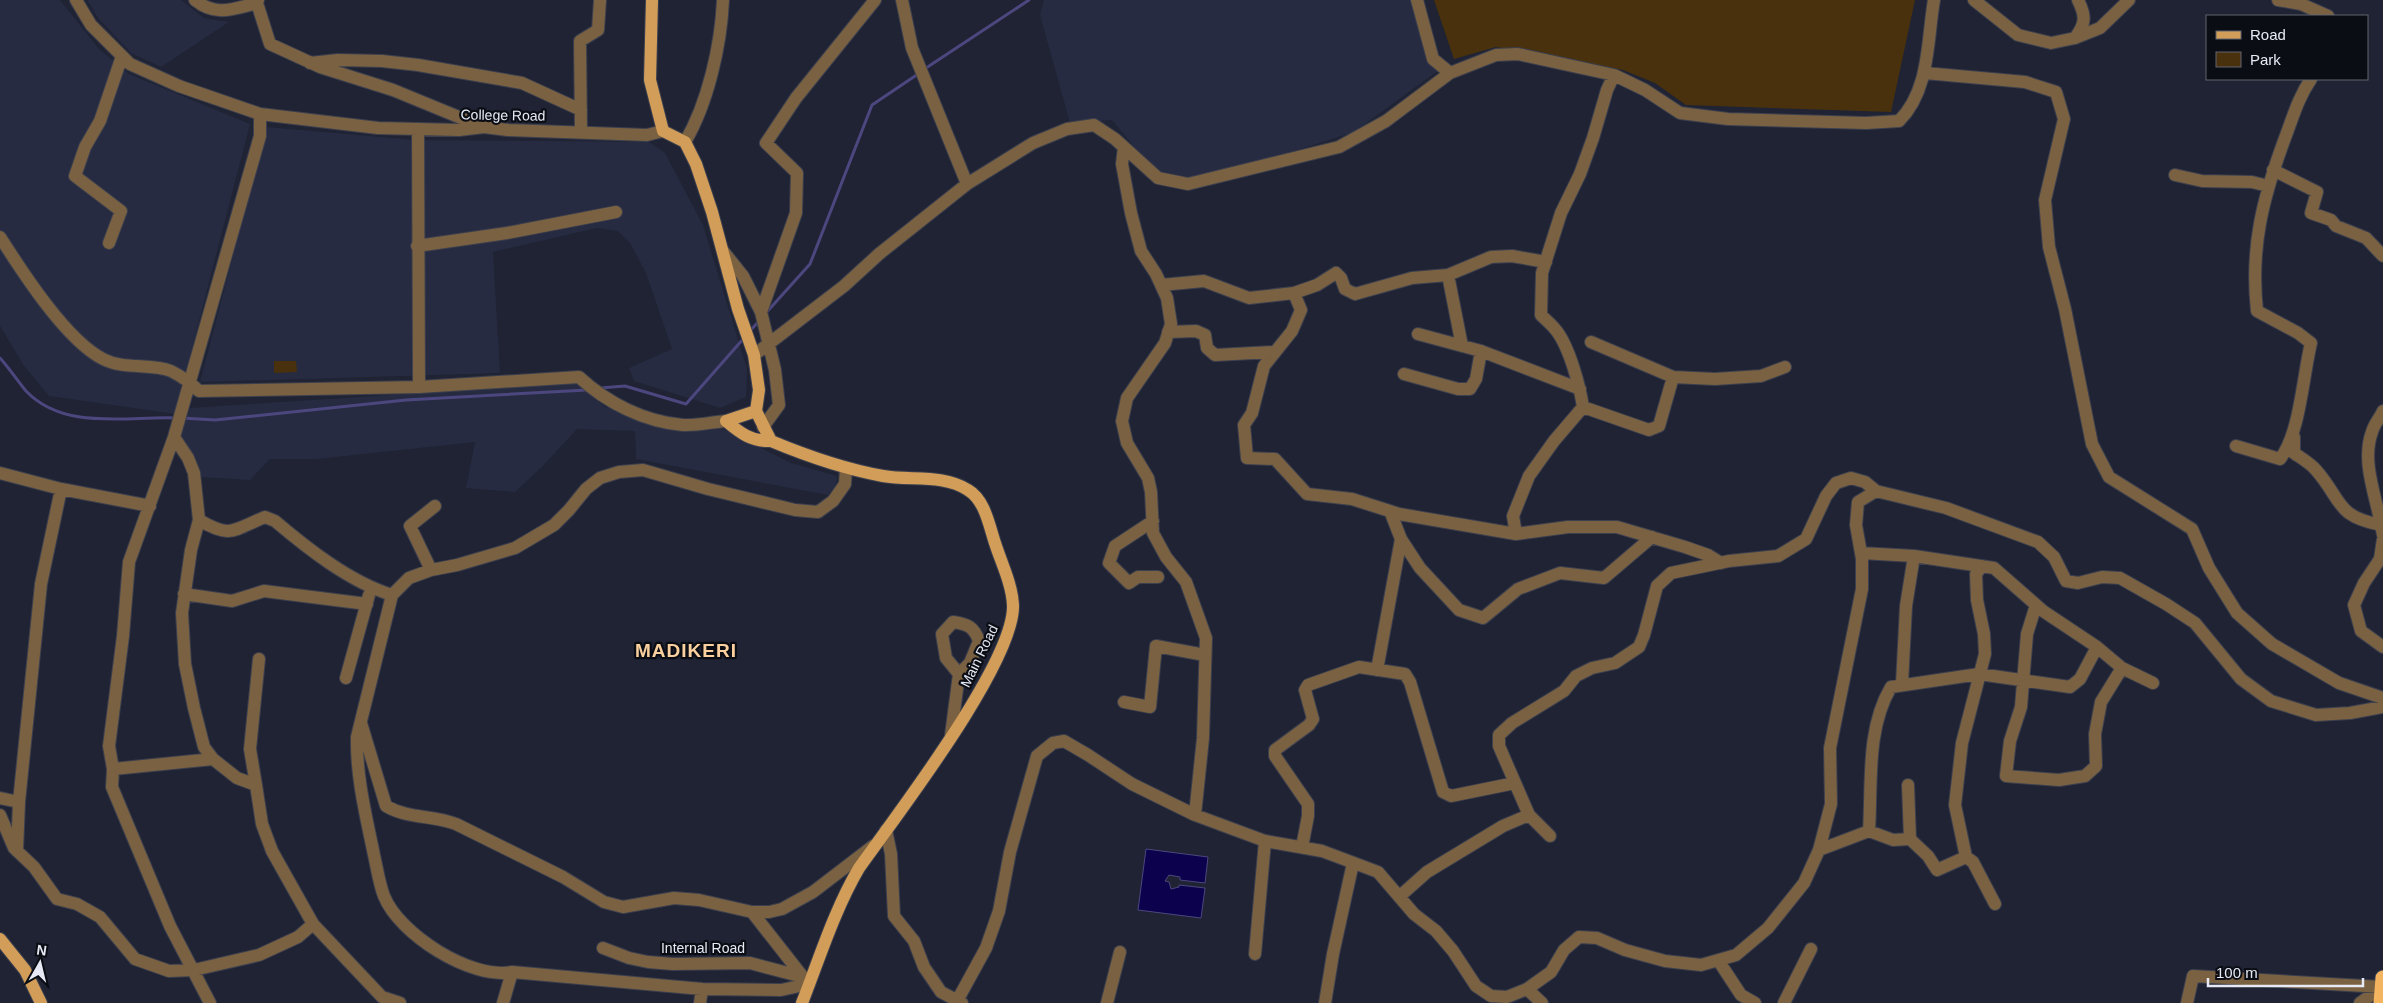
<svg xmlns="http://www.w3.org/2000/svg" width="2383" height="1003" font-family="Helvetica,sans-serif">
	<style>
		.built { fill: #262b41 }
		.green { fill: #49310d }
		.water { fill: #0b014d; stroke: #4d477f }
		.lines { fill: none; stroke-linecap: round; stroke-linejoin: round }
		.stream { stroke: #4d477f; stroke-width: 3 }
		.minor-casing { stroke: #3b3f4e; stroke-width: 14 }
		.major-casing { stroke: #3b3f4e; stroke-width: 14 }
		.highway-casing { stroke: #3b3f4e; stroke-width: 17 }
		.minor { stroke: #7a6141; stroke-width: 12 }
		.major { stroke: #d19d58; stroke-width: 12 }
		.highway { stroke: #f4b460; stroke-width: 15 }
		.labels { text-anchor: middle; stroke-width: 4.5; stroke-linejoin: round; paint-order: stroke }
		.street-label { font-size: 14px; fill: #e7eaf5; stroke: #0b0d14 }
		.district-label { font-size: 19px; font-weight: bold; letter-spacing: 1px; fill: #fad19e; stroke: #0b0d14 }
	</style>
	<rect width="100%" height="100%" fill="#1f2333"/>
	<path class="built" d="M0 0H60L99 49 129 74 250 124 175 414 49 396 24 366 0 326Z
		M87 0H181L204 18 229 22 161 67 131 53 98 18Z
		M1044 0H1422L1443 67 1354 132 1294 151 1190 178 1164 174 1140 154 1112 120 1070 123 1040 15Z
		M267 127 415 140 649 142 665 153 703 225 747 369 746 397 720 408 634 381 629 368 672 349 646 273 630 243 618 231 597 228 493 252 500 373 200 382Z
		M576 383 605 407 684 432 723 429 791 463 837 476 836 485 828 495 636 459 635 431 577 429 542 467 515 492 466 488 475 442 317 459H270L250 480 199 477 191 453 181 436 190 408Z"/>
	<path class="green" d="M1434 0H1915L1891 112 1686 105 1655 83 1623 70 1496 47 1454 59Z
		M274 361H296L297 372 274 373Z"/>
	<path class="water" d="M1146 849 1208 857 1205 883 1180 880V877L1169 875 1165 881 1169 882 1171 889 1179 887V885L1205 888 1201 918 1138 910Z"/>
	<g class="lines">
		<path class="stream" d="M923 70 1029 0
			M765 314 810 264 872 105 918 74
			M750 331 759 321
			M0 358C9 368 17 380 26 391 64 431 127 416 176 418
			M600 388 625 386 686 404 744 338
			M182 418 215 420 406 400 587 390"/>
		<defs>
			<path id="minor" d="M76 0 91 25 130 64 179 86 260 114 378 128 459 130 484 127 508 130 647 135 663 131
				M195 0C216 17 233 9 257 3
				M258 0 257 3 270 44 320 67 393 90 483 127
				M902 0 912 48 967 184
				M1417 0 1433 59 1450 73
				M1974 0 2018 35 2051 43 2075 38 2100 28 2129 0
				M2278 0 2301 4 2328 16
				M2075 38C2086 23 2086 16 2078 0
				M310 63 338 60 382 61 418 65 522 83 581 110
				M1925 73 2025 82 2056 92 2064 119 2045 200 2049 247 2065 309 2092 444 2109 477 2192 529 2209 568 2237 613 2272 644 2339 683 2383 698
				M1614 75 1607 90 1593 138 1580 174 1561 213 1542 273 1541 315C1546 320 1551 324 1555 329 1569 345 1580 387 1583 407L1554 441 1529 476 1513 516 1516 534 1568 527H1617L1685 547 1708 555 1721 563
				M418 129 419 387
				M581 133 580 41 598 30 600 0
				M685 142C708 103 721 45 723 0
				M1124 147 1122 164 1131 213 1141 251 1156 274 1167 298 1171 324 1165 343 1127 398 1122 421 1127 443 1148 478 1151 492 1153 533 1166 557 1186 582 1206 638 1203 738 1195 815
				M2273 170 2317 192 2311 213 2331 220 2336 226 2366 238 2383 256
				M2175 175 2202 181 2252 182 2268 186
				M0 237C23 273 66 340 103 359 124 370 150 363 171 371 181 376 191 383 199 391L419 387 579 377C607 403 645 422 683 425 697 426 712 422 726 421
				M109 243 121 211 75 176 85 147 100 121 122 56
				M417 246 507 233 616 212
				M723 251 743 276 761 312 796 213 797 173 766 143 796 98 875 0
				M1448 275 1491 257 1512 256 1546 262
				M1161 285 1204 281 1249 298 1294 293 1317 285 1336 273 1341 278 1345 289 1355 294 1412 278 1448 275 1462 346
				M1294 293 1301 310 1292 331 1264 366 1252 413 1244 425 1247 458 1275 459 1307 494 1352 499 1399 514 1516 534
				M761 312 775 370 779 405 763 427
				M1168 332 1196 331 1205 335 1207 348 1215 355 1273 352
				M1418 334 1481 351 1580 389
				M1591 342 1673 377 1715 379 1761 376 1785 367
				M754 355 844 286 879 254 967 184 1033 143 1067 129 1094 125 1115 139 1158 178 1188 184 1339 147 1386 121 1450 73 1496 55 1518 54 1614 75 1645 90 1680 113 1728 119 1866 123 1899 121C1930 90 1927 41 1934 0
				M1404 374 1458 389H1470L1476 379 1481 351
				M1583 407 1649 430 1659 426 1673 377
				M174 437 188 458 194 473 199 520 191 550 182 613 185 664 194 708 204 747 213 759 237 778 256 785 262 824 272 851 313 924
				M2294 437V453C2301 458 2310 463 2316 470 2343 501 2335 516 2381 525L2383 535
				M2236 446 2280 459C2300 434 2303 375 2311 343L2298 333 2257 311C2250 247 2263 197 2285 138 2293 117 2298 98 2311 79
				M0 473 61 489 150 506
				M1390 511 1401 539 1420 568 1459 610 1483 618 1518 589 1560 573 1604 578 1652 537
				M199 520C231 539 233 530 265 517L275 521C308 549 350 582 392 595
				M1153 521 1115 546 1109 563 1129 583 1138 577H1158
				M2381 525C2376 496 2361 461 2372 432 2374 424 2380 418 2383 411
				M2383 539 2380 559 2364 583 2354 605 2361 631 2383 647
				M1861 553 1914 556 1994 568 2043 611 2097 647 2122 668 2153 683
				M1982 566 1976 574 1977 600 1984 634 1985 654 1962 743 1955 805 1966 857 1973 862 1995 904
				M431 570 410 526 435 506
				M184 594 232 601 264 591 367 604
				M2036 605 2027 634 2021 707 2010 741 2006 776 2059 780 2085 776 2096 766 2095 734 2101 702 2122 668
				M1377 670 1401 539
				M346 678 369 595
				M1902 684 1906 606 1914 556
				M1124 702 1150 707 1156 646 1205 655
				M361 723 386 806C408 819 433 815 456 824L563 877 604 902 623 907 674 898 699 900 752 912H769L782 909 813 892 873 846
				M951 735 959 674 946 658 942 634 953 622C968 624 974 627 979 641L970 663 959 674
				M113 769 213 759
				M256 785 250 749 259 659
				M1908 785 1910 839 1928 856 1937 870 1966 857
				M0 798 19 802 41 584 61 489
				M0 815 14 848 34 867 57 899 77 904 100 917 135 959 169 971 194 970 259 955 298 937 313 924 382 997 400 1003
				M886 830 891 854 894 916 914 941 924 967 941 992 962 1003
				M1869 831 1893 840 1910 839
				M1550 836 1529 815 1499 746V735L1512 723 1564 691 1576 676 1592 668 1615 663 1639 647 1644 635 1657 586 1671 573 1729 561 1778 556 1806 539 1826 496 1836 483 1851 478 1865 482 1876 491
				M1302 847 1308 816V804L1275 756V750L1309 725 1313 719 1305 690 1308 685 1359 667 1405 674 1410 682 1443 792 1451 796 1515 783
				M1819 850 1869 831C1872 784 1866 729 1891 687L1979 674 2070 687 2080 679 2097 647
				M17 851 19 802
				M1400 896 1427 872 1503 826 1529 815
				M752 912 803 977
				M603 948 629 958 648 962 673 964 750 963 803 977
				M1255 954 1265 841
				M1718 960 1741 995 1755 1003
				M809 984 781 990 702 989 512 972C471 980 399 934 384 896 379 883 377 868 374 855 366 816 356 776 357 737L392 595 409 578 431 570 457 565 515 548 554 525 569 510 586 489 600 478 619 472 643 470 708 489 795 510 818 512 833 501 845 484 846 468
				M1527 989 1542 1003
				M957 1001 986 948 999 911 1010 852 1037 756 1053 743 1064 741 1088 755 1132 784 1195 815 1265 841 1322 851 1378 872 1414 914 1436 931 1453 951 1476 986 1491 996 1507 997 1527 989 1551 972 1564 950 1579 937 1597 938 1625 950 1665 961 1701 965 1736 955 1768 928 1804 883 1819 850 1831 804 1830 748 1862 589V559L1856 525 1858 502 1876 491 1946 508 2038 542 2054 557 2066 581 2078 583 2102 577 2120 578 2166 604 2195 623 2241 679 2271 701 2316 715 2350 713 2383 707
				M210 1003 170 926 112 787 113 769 109 746 123 636 129 562 174 437 260 136V114
				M503 1003 512 972
				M700 1003 702 989
				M1107 1003 1120 952
				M1325 1003 1333 954 1353 863
				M1784 1003 1811 949
				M2187 1003 2193 976 2382 987
				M2360 1003 2382 987"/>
			<path id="major" d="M652 0 650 80 663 131 685 142 696 164 712 212 738 309 754 355 759 390 756 411
				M756 411 771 441C752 442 740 433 726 421Z
				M771 441C807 456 844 469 883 476 911 481 943 474 968 490 985 500 989 525 995 543 1001 562 1012 584 1013 605 1015 662 896 816 859 868 834 911 820 957 802 1003
				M0 939 25 970 41 1003"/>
			<path id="highway" d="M2381 1003 2383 978"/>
		</defs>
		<use href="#minor" class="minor-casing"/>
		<use href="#major" class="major-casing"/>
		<use href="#highway" class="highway-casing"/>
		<use href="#minor" class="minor"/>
		<use href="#major" class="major"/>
		<use href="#highway" class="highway"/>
	</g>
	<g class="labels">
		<g class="street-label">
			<text transform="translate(503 115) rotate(1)" y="5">College Road</text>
			<text transform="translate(979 656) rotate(-64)" y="5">Main Road</text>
			<text x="703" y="953">Internal Road</text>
		</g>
		<g class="district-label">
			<text x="686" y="657">MADIKERI</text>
		</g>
	</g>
	<rect x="2206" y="15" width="162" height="65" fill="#0b0d14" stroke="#63656e"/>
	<rect x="2216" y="31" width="25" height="8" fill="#d19d58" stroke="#63656e"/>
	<text x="2250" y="40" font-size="15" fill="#e7eaf5">Road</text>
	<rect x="2216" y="52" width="25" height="15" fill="#49310d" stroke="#63656e"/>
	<text x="2250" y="65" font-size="15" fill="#e7eaf5">Park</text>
	<g transform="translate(40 963) rotate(8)" stroke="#0b0d14" stroke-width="4" paint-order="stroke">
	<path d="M0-4L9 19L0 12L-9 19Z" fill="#e7eaf5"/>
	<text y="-8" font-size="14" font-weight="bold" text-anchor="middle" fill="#e7eaf5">N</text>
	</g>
	<path d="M2208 978v8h155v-8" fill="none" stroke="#e7eaf5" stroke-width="2.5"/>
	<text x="2216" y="978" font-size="15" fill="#e7eaf5" stroke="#0b0d14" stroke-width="4" paint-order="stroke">100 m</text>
</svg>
